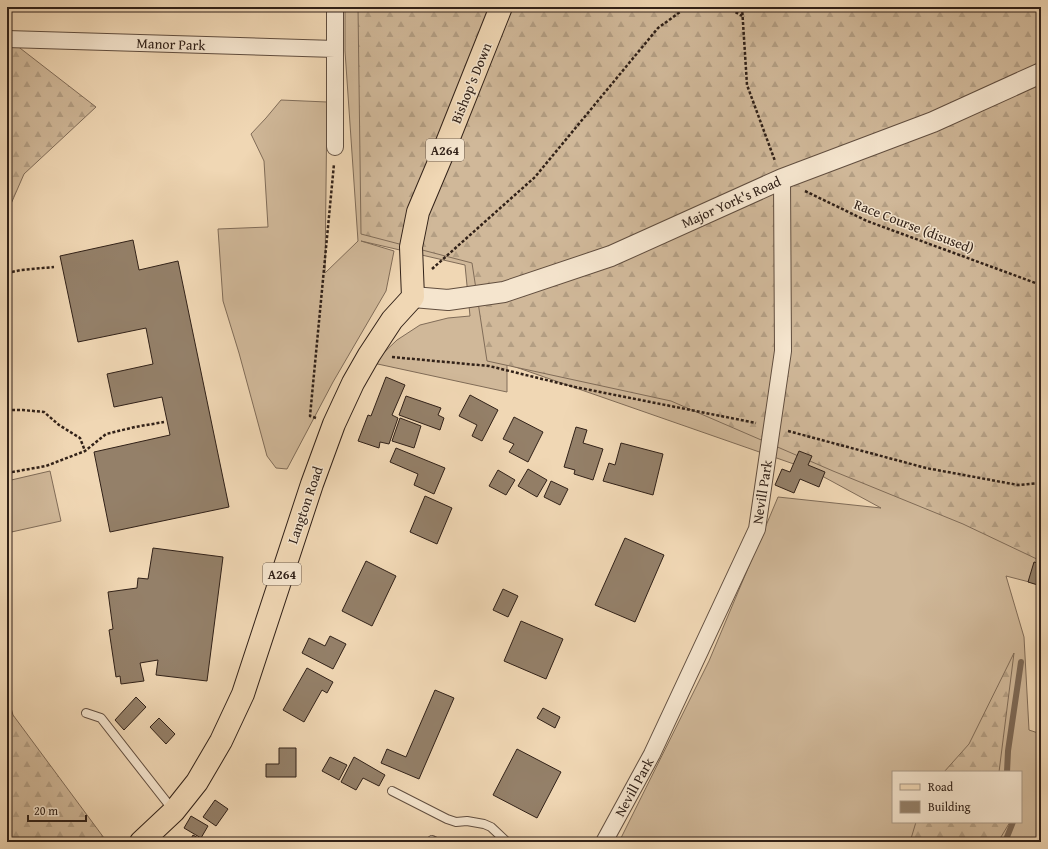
<svg xmlns="http://www.w3.org/2000/svg" width="1048" height="849" font-family="'Gentium Book Plus',serif">
	<style>
		.grass { fill: #d0b899; stroke: #806c58; fill-rule: evenodd }
		.forest { fill: url(#forest-firs); stroke: #806c58 }
		.lines { fill: none; stroke-linecap: round; stroke-linejoin: round }
		.stream { stroke: #7d6956; stroke-width: 6 }
		.building { fill: #948069; stroke: #312118 }
		.service-casing { stroke: #614e3f; stroke-width: 10 }
		.minor-casing { stroke: #614e3f; stroke-width: 18 }
		.tertiary-casing { stroke: #614e3f; stroke-width: 22 }
		.primary-casing { stroke: #312118; stroke-width: 24 }
		.path { stroke: #312118; stroke-width: 2.5; stroke-dasharray: 3 2; stroke-linecap: butt }
		.service { stroke: #f5e5ce; stroke-width: 8 }
		.minor { stroke: #f5e5ce; stroke-width: 16 }
		.tertiary { stroke: #f5e5ce; stroke-width: 20 }
		.primary { stroke: #f0d7b4; stroke-width: 22 }
		.labels { text-anchor: middle; stroke-width: 3; stroke-linejoin: round; paint-order: stroke }
		.shield { fill: #f5e5ce; stroke: #6c5c4f; stroke-width: 1 }
		.shield-label { font-size: 13px; font-weight: bold; fill: #312118 }
		.street-label { font-size: 14px; fill: #312118; stroke: #f5e5ce }
	</style>
	<defs>
		<pattern id="forest-firs" width="22" height="20" patternUnits="userSpaceOnUse"><rect width="22" height="20" fill="#d0b899"/><path d="M5 1l3.5 6h-7zM16 11l3.5 6h-7z" fill="#b39e83"/></pattern>
	</defs>
	<rect width="100%" height="100%" fill="#f0d7b4"/>
	<filter id="stains"><feTurbulence type="fractalNoise" baseFrequency=".005" numOctaves="4"/><feColorMatrix values="0 0 0 0 .2 0 0 0 0 .09 0 0 0 0 .02 0 0 0 .5 -.17"/></filter>
	<radialGradient id="worn" r=".72"><stop offset=".6" stop-color="#630" stop-opacity="0"/><stop offset="1" stop-color="#630" stop-opacity=".3"/></radialGradient>
	<path class="grass" d="M345 7H1041V585L1006 576 1024 637 1029 730 1041 734V842H619L709 661 778 497 881 508 811 470 507 364V392L373 363 397 340 420 325 448 318 470 316 465 265 361 241 394 251 386 291 333 382 287 469 276 468 267 456 239 353 223 301 218 229 268 227 264 161 251 134 266 118 281 100 327 102 325 273 358 241 345 51ZM893 772H1021V822H893Z
		M50 471 61 521 7 533V481Z"/>
	<path class="forest" d="M358 7H1041V561L963 524 833 471 671 401 487 361 472 263 361 234Z
		M7 38 96 107 24 174 7 213Z
		M1014 653 999 772H944L969 744Z
		M7 693 13 715 107 842H7Z
		M916 822H1010L998 842H910Z"/>
	<g class="lines">
		<path class="stream" d="M1007 772 1008 751 1021 662
			M1005 842 1013 822"/>
	</g>
	<path class="building" d="M133 240 139 270 178 261 229 507 110 532 94 452 170 435 162 397 114 407 107 374 153 364 146 328 78 342 60 256Z
		M386 377 405 385 392 415 398 418 389 444 380 442 379 448 358 441 368 415 371 416Z
		M470 395 498 410 482 441 472 436 477 425 459 416Z
		M406 396 441 408 438 415 444 418 440 430 399 415Z
		M514 417 543 432 528 462 509 452 514 444 503 439Z
		M400 418 421 426 414 448 392 441Z
		M576 427 587 430 583 443 603 449 593 480 574 474 575 470 564 467Z
		M621 443 663 454 653 495 603 481 609 463 615 465Z
		M396 448 445 468 434 494 414 485 418 474 390 462Z
		M799 451 812 456 808 465 825 472 819 487 800 479 794 493 775 485 782 469 790 472Z
		M528 469 547 480 537 497 518 486Z
		M498 470 515 480 506 495 489 486Z
		M551 481 568 489 560 505 544 497Z
		M425 496 452 508 437 544 410 532Z
		M625 538 664 555 635 622 595 605Z
		M153 548 223 557 207 681 156 675 158 660 140 663 144 681 121 684 120 676 116 677 109 630 113 629 108 592 137 588 138 578 148 579Z
		M366 561 396 576 372 626 342 611Z
		M1034 562 1041 564V586L1028 582Z
		M503 589 518 596 508 617 493 610Z
		M521 621 563 639 546 679 504 661Z
		M330 636 346 644 333 669 302 653 309 638 325 646Z
		M307 668 333 682 327 693 322 690 304 722 283 710Z
		M435 690 454 698 419 779 381 763 387 749 406 757Z
		M136 697 146 707 124 730 115 720Z
		M543 708 560 717 555 728 537 718Z
		M159 718 175 734 166 744 150 727Z
		M279 748H296V777H266V764H279Z
		M517 749 561 772 537 818 493 795Z
		M330 757 347 765 339 780 322 771Z
		M354 757 385 775 379 786 363 778 356 790 341 782Z
		M215 800 228 809 216 826 203 817Z
		M191 816 208 826 201 838 184 828Z
		M193 835 205 842H189Z"/>
	<g class="lines">
		<defs>
			<path id="service" d="M86 713 101 718 173 810
				M392 791 447 819 456 822 467 821 484 824 491 827 507 842
				M432 840 436 842"/>
			<path id="minor" d="M335 7V147
				M7 39 335 49
				M604 842 652 754 757 529 783 351 782 179"/>
			<path id="tertiary" d="M413 297 448 300 504 292 611 256 782 179 933 122 1041 73"/>
			<path id="primary" d="M141 842 174 811 197 782 221 741 243 694 312 484 334 424 353 383 369 355 392 320 413 297 411 247 418 212 442 155 501 7"/>
		</defs>
		<use href="#service" class="service-casing"/>
		<use href="#minor" class="minor-casing"/>
		<use href="#tertiary" class="tertiary-casing"/>
		<use href="#primary" class="primary-casing"/>
		<path class="path" d="M727 7 742 16
			M742 7 747 85 775 161
			M805 191 867 221 1041 285
			M432 269 535 177 658 28 687 7
			M7 273 21 270 54 267
			M392 357 489 366 575 387 756 423
			M7 410H23L44 412 59 425 80 438 85 451
			M316 418 310 416 334 164
			M788 431 926 468 1018 485 1041 483
			M7 473 46 466 85 451 106 434 135 427 164 422"/>
		<use href="#service" class="service"/>
		<use href="#minor" class="minor"/>
		<use href="#tertiary" class="tertiary"/>
		<use href="#primary" class="primary"/>
	</g>
	<g class="labels">
		<g class="shield">
			<rect x="426" y="139" width="38" height="22" rx="3"/>
			<rect x="263" y="563" width="38" height="22" rx="3"/>
		</g>
		<g class="shield-label">
			<text x="445" y="155">A264</text>
			<text x="282" y="579">A264</text>
		</g>
		<g class="street-label">
			<text transform="translate(171 44) rotate(2)" y="5">Manor Park</text>
			<text transform="translate(471 83) rotate(-68)" y="5">Bishop's Down</text>
			<text transform="translate(731 202) rotate(-24)" y="5">Major York's Road</text>
			<text transform="translate(914 226) rotate(21)" y="5">Race Course (disused)</text>
			<text transform="translate(762 492) rotate(-81)" y="5">Nevill Park</text>
			<text transform="translate(305 505) rotate(-71)" y="5">Langton Road</text>
			<text transform="translate(634 787) rotate(-61)" y="5">Nevill Park</text>
		</g>
	</g>
	<rect width="1048" height="849" fill="none" stroke="#f0d7b4" stroke-width="24"/>
	<rect x="8" y="8" width="1032" height="833" fill="none" stroke="#312118" stroke-width="2"/>
	<rect x="12" y="12" width="1024" height="825" fill="none" stroke="#312118"/>
	<rect x="892" y="771" width="130" height="52" fill="#f5e5ce" stroke="#a79785"/>
	<rect x="900" y="784" width="20" height="6" fill="#f0d7b4" stroke="#a79785"/>
	<text x="928" y="791" font-size="12" fill="#312118">Road</text>
	<rect x="900" y="801" width="20" height="12" fill="#948069" stroke="#a79785"/>
	<text x="928" y="811" font-size="12" fill="#312118">Building</text>
	<path d="M28 815v6h58v-6" fill="none" stroke="#312118" stroke-width="2"/>
	<text x="34" y="815" font-size="12" fill="#312118" stroke="#f5e5ce" stroke-width="3" paint-order="stroke">20 m</text>
	<rect width="100%" height="100%" filter="url(#stains)"/>
	<rect width="100%" height="100%" fill="url(#worn)"/>
</svg>
